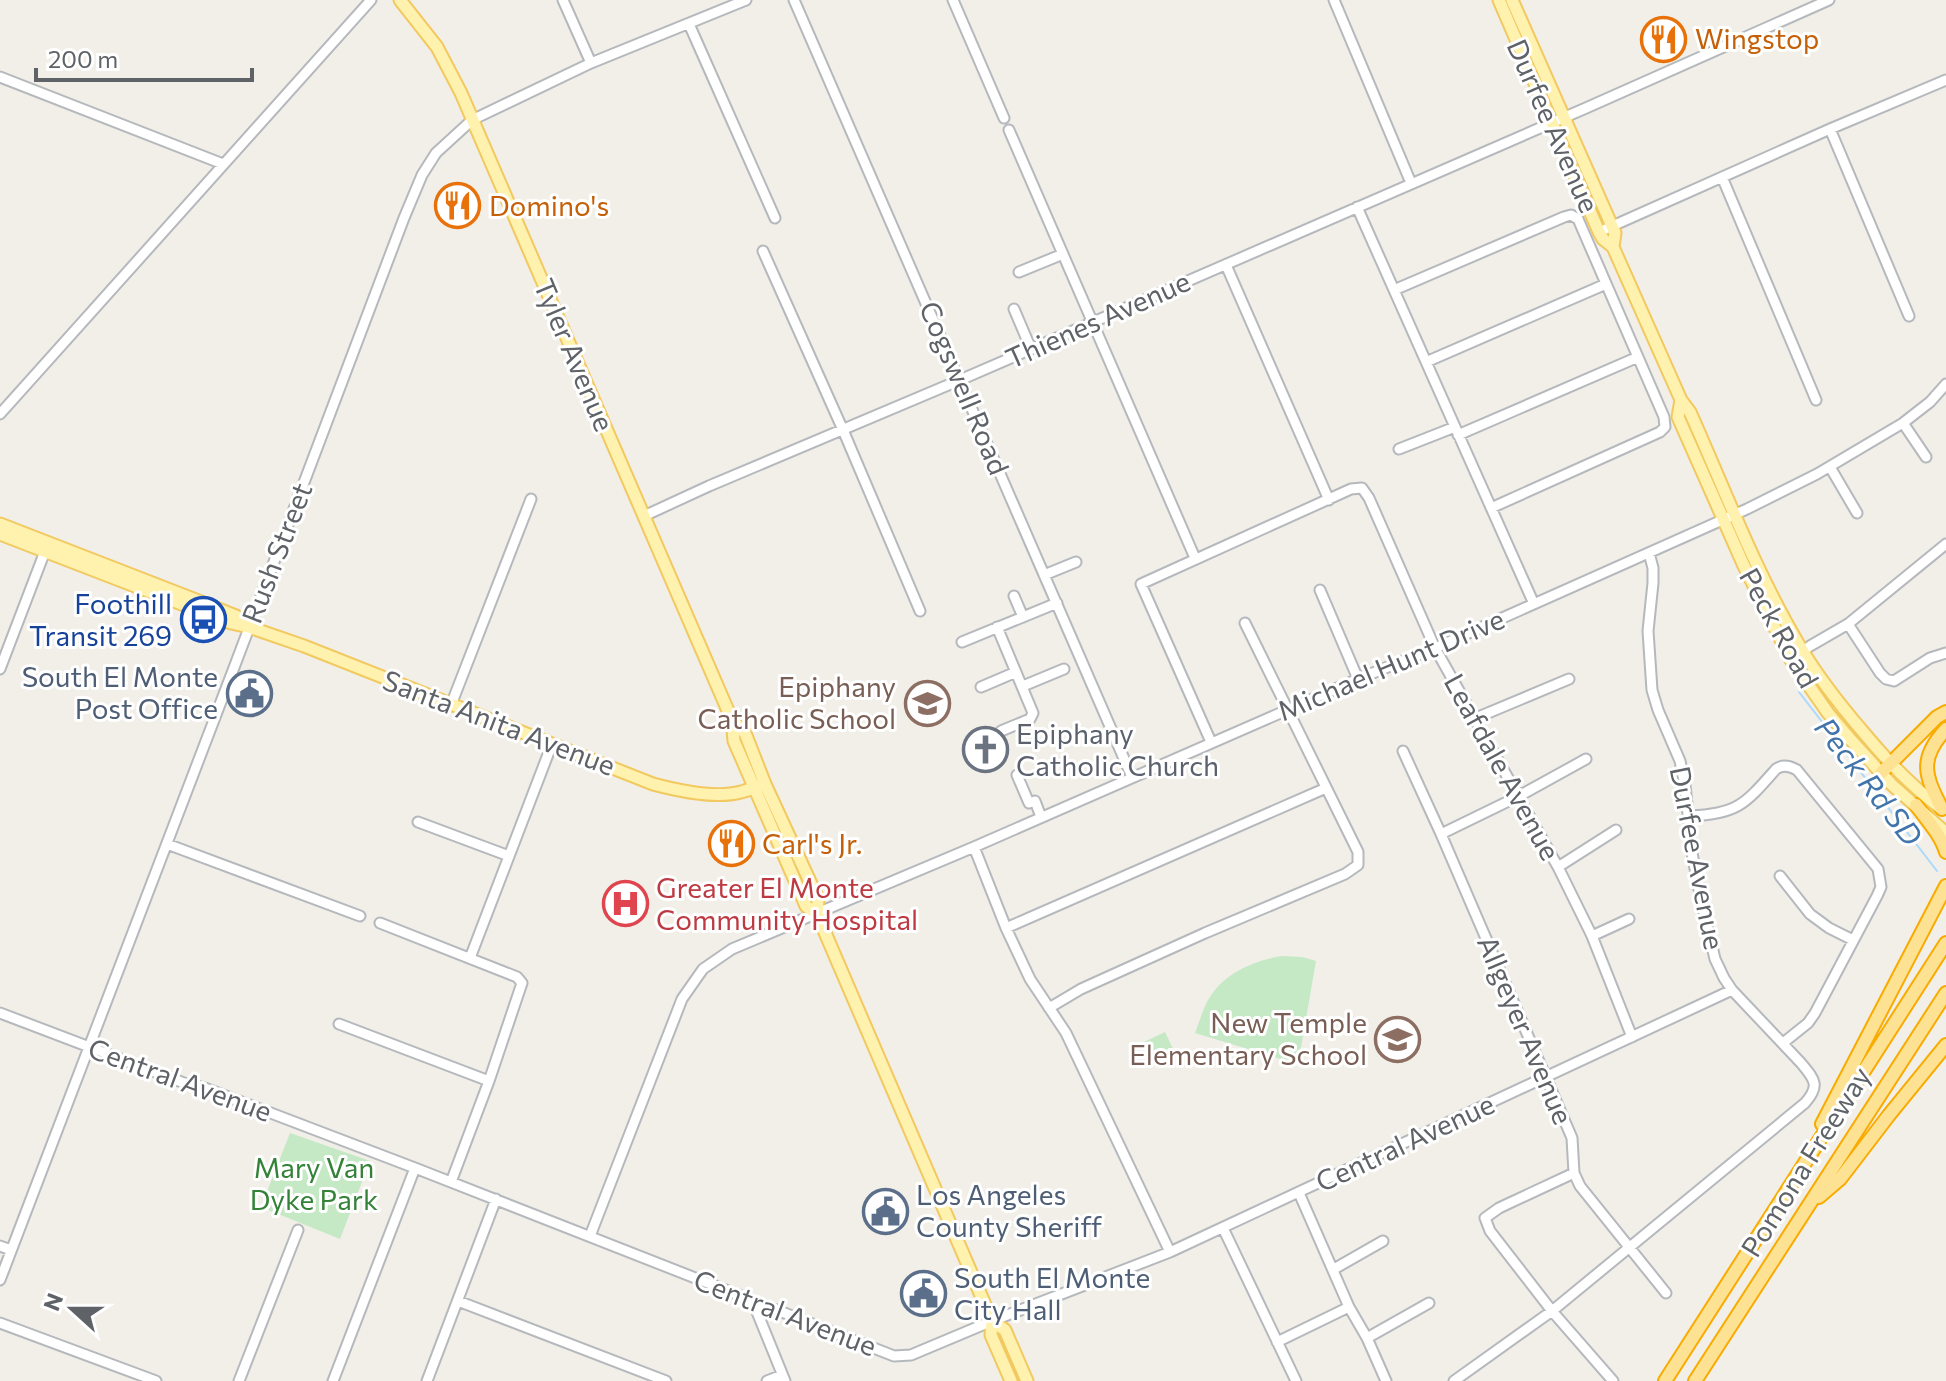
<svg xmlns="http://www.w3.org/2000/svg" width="1946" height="1381" font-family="Commissioner,sans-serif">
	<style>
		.park { fill: #c5e8c5 }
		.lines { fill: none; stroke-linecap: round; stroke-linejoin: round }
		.stream { stroke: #aadaff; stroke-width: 2 }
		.minor-casing { stroke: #b5b8bc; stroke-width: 13 }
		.major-casing { stroke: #f2c960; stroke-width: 15 }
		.highway-casing { stroke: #f9ab00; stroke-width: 16 }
		.minor { stroke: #fff; stroke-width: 9 }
		.major { stroke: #fff2af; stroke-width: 11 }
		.highway { stroke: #fde293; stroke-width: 12 }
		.labels { text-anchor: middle; stroke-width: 6; stroke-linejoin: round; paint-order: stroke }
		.food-label { font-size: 28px; fill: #c56008; stroke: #fff; text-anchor: start }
		.street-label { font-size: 28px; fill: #5f6368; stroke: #fff }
		.transit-label { font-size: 28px; fill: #164399; stroke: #fff; text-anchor: end }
		.service-label { font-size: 28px; fill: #4e5e75; stroke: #fff; text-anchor: start }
		.education-label { font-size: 28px; fill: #785e54; stroke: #fff; text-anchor: end }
		.worship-label { font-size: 28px; fill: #5b616d; stroke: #fff; text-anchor: start }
		.health-label { font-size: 28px; fill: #be3a42; stroke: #fff; text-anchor: start }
		.park-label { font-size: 28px; fill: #348238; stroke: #fff }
		.water-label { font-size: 30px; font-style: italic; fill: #4174aa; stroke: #fff }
	</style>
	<rect width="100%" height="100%" fill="#f1efe8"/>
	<path class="park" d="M1282 956 1302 957 1316 961 1299 1059 1291 1062 1195 1033C1199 1023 1202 1012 1207 1002 1222 974 1252 961 1282 956Z
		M1165 1032 1176 1055 1152 1066 1142 1043Z
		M290 1133 370 1161 340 1239 261 1207Z"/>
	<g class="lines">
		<path class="stream" d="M1799 692 1937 871"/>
		<defs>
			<path id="minor" d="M563 0 591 63
				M794 0 1132 777
				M953 0 1004 118
				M1334 0 1411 183
				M689 24 775 218
				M0 77 223 164
				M1830 129 1909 316
				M1009 130 1195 558
				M1722 177 1816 400
				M1357 207 1534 604
				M1599 232 1830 129 1946 80
				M763 251 843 430 920 611
				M1226 265 1329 500
				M1019 272 1063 254
				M1394 290 1564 217 1571 215 1578 219 1664 417 1665 427 1660 432 1491 508
				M1014 309 1031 349
				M1426 362 1606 284
				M0 414 371 0
				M1903 423 1926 457
				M1458 435 1638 357
				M1399 449 1455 427
				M1830 467 1857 513
				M644 516 709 486 960 380 1586 108 1829 0
				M1044 575 1076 562
				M1320 590 1358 679
				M1014 596 1023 617
				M1848 624 1880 673 1886 679 1894 681 1930 658 1946 653
				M997 627 1033 713 1030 719 1001 731
				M962 642 1057 603
				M1791 660 1810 646 1848 624 1946 544
				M0 669 47 546
				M1023 686 1064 669
				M981 687 1016 672
				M451 705 531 499
				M1476 718 1569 679
				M1211 742 1141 584 1351 489 1362 488 1369 498 1435 648 1558 867 1592 936 1632 1037
				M1403 751 1441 834 1572 1138 1574 1173 1580 1186 1666 1293
				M1017 775 1029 803 1035 801 1041 817
				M1690 816C1738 814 1745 804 1776 769 1783 764 1790 766 1797 770L1878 869 1881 887 1877 896 1815 1013 1808 1023 1783 1043
				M418 822 509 856
				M1441 834 1519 796 1586 759
				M167 844 360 916
				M974 847 1006 928 1030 979 1066 1033 1170 1252
				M1558 867 1616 830
				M1780 876 1810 914 1829 928 1853 940
				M380 923 517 977 522 983 489 1081 451 1182
				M1006 928 1326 788
				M1592 936 1629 919
				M470 958 552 744
				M1049 1008 1081 989 1205 933 1345 874 1358 865V852L1245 623
				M0 1013 184 1083 205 1088 415 1168 894 1356 911 1355 992 1321 1170 1252 1732 990
				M339 1024 489 1081
				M1574 1173 1499 1208 1485 1218 1490 1231 1552 1311 1613 1381
				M1299 1193 1349 1307 1367 1338 1386 1381
				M1223 1228 1296 1381
				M590 1236 682 999 703 969 732 949 974 847 1358 679 1435 648 1747 509 1817 474 1903 423 1930 402 1946 384
				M0 1246 11 1250
				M1334 1269 1383 1241
				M0 1280 235 665 404 218 422 175 436 153 472 120 591 63 746 0
				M749 1300 757 1312 785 1381
				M458 1301 666 1381
				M0 1323 156 1381
				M1367 1338 1429 1303
				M1277 1342 1349 1307
				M239 1381 298 1230
				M333 1381 415 1168
				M427 1381 496 1199
				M767 1381 782 1375
				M1454 1381 1552 1311 1805 1103C1821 1085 1814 1079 1801 1063L1732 990 1724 978 1715 959 1701 900 1692 853 1685 785 1680 761 1658 710 1652 690 1648 631 1653 583V568L1649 553"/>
			<path id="major" d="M400 0 437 47 461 93 732 720 734 741 806 906 817 914
				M1499 0 1599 232 1603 239 1613 247 1681 400 1690 412C1725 490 1755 571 1799 645 1817 676 1840 705 1864 733 1888 762 1912 787 1942 809
				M1512 0 1615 233 1613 247
				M1681 400 1678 417 1744 566 1791 660 1828 713 1851 740 1891 784 1946 833
				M0 524 201 602 236 616 246 624
				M0 534 231 623 249 627 304 646 653 784C679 791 715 799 741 792 749 790 757 786 765 784
				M732 720 745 733 765 784 818 899 817 914 992 1321 991 1335 1011 1381
				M992 1321 1005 1330 1027 1381"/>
			<path id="highway" d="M1881 773 1937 717 1946 712
				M1916 805C1927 820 1941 835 1946 852
				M1942 809C1925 776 1918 759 1946 729
				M1822 1124 1946 886
				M1819 1197 1840 1179 1889 1115 1946 1045
				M1665 1381 1946 943
				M1695 1381 1946 993"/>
		</defs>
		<use href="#minor" class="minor-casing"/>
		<use href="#major" class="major-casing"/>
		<use href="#highway" class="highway-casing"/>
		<use href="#minor" class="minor"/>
		<use href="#major" class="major"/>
		<use href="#highway" class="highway"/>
	</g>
	<defs>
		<symbol id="restaurant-ring" viewBox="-11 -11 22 22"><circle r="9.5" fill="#fff" stroke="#e8710a" stroke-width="1.5"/><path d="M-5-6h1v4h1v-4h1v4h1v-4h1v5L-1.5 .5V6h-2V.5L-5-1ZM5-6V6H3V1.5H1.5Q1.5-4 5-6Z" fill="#e8710a"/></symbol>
		<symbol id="bus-ring" viewBox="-11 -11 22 22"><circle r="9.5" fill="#fff" stroke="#1a4fb4" stroke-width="1.5"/><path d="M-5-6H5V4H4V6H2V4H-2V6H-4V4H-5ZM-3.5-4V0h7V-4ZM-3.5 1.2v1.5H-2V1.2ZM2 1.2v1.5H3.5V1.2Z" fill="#1a4fb4"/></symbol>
		<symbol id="civic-ring" viewBox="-11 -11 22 22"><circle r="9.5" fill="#fff" stroke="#5c6f8a" stroke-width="1.5"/><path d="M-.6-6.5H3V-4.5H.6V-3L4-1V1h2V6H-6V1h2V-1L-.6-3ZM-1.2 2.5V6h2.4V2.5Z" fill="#5c6f8a"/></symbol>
		<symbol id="school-ring" viewBox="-11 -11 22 22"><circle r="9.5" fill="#fff" stroke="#8d6e63" stroke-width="1.5"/><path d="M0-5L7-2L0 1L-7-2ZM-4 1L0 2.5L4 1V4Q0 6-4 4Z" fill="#8d6e63"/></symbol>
		<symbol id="church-ring" viewBox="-11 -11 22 22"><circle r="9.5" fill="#fff" stroke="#6b7280" stroke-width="1.5"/><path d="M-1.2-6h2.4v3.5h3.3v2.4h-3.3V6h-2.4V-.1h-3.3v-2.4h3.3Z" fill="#6b7280"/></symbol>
		<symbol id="hospital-ring" viewBox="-11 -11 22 22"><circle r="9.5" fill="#fff" stroke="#e0444e" stroke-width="1.5"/><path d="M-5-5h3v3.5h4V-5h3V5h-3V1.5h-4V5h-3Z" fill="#e0444e"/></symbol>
	</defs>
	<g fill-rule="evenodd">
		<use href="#restaurant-ring" x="1638" y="14" width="51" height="51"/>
		<use href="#restaurant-ring" x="432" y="180" width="51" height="51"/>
		<use href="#bus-ring" x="178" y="594" width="51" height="51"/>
		<use href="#civic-ring" x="224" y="668" width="51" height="51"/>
		<use href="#school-ring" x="902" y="678" width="51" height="51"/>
		<use href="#church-ring" x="960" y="724" width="51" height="51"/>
		<use href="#restaurant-ring" x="706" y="818" width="51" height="51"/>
		<use href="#hospital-ring" x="600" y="878" width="51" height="51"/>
		<use href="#school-ring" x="1372" y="1014" width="51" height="51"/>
		<use href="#civic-ring" x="860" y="1186" width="51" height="51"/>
		<use href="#civic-ring" x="898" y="1268" width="51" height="51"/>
	</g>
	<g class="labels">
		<g class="food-label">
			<text x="1695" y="49">Wingstop</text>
			<text x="489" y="216">Domino's</text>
			<text x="762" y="854">Carl's Jr.</text>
		</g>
		<g class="street-label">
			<text transform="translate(1553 126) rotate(66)" y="10">Durfee Avenue</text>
			<text transform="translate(1098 320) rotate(-24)" y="10">Thienes Avenue</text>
			<text transform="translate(574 355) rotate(67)" y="10">Tyler Avenue</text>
			<text transform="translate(964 388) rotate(67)" y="10">Cogswell Road</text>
			<text transform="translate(277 553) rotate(-69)" y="10">Rush Street</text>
			<text transform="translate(1779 628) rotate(61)" y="10">Peck Road</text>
			<text transform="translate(1391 665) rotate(-23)" y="10">Michael Hunt Drive</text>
			<text transform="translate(499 723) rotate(21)" y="10">Santa Anita Avenue</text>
			<text transform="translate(1502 767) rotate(61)" y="10">Leafdale Avenue</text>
			<text transform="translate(1697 858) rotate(79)" y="10">Durfee Avenue</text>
			<text transform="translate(1525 1030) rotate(67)" y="10">Allgeyer Avenue</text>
			<text transform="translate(180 1080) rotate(20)" y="10">Central Avenue</text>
			<text transform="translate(1405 1143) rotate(-25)" y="10">Central Avenue</text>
			<text transform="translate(1806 1162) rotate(-58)" y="10">Pomona Freeway</text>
			<text transform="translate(785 1313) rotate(21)" y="10">Central Avenue</text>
		</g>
		<g class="transit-label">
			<text x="172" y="614">Foothill<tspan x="172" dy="32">Transit 269</tspan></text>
		</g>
		<g class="service-label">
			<text x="218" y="687" text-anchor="end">South El Monte<tspan x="218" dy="32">Post Office</tspan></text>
			<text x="916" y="1205">Los Angeles<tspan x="916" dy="32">County Sheriff</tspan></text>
			<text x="954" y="1288">South El Monte<tspan x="954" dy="32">City Hall</tspan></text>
		</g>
		<g class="education-label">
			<text x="896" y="697">Epiphany<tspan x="896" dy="32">Catholic School</tspan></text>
			<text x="1367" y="1033">New Temple<tspan x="1367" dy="32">Elementary School</tspan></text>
		</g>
		<g class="worship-label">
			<text x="1016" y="744">Epiphany<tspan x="1016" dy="32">Catholic Church</tspan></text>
		</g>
		<g class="health-label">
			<text x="656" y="898">Greater El Monte<tspan x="656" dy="32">Community Hospital</tspan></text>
		</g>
		<g class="park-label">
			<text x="314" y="1178">Mary Van<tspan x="314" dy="32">Dyke Park</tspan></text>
		</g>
		<g class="water-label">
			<text transform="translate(1868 782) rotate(52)" y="10">Peck Rd SD</text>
		</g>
	</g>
	<g transform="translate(72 1309) rotate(291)" stroke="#ffffff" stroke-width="6" paint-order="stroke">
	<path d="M0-6L14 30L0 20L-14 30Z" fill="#5f6368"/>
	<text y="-12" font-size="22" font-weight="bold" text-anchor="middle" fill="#5f6368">N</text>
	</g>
	<path d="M36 68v12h216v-12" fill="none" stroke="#5f6368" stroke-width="4"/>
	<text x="48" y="68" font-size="24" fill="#5f6368" stroke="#ffffff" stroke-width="6" paint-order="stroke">200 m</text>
</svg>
